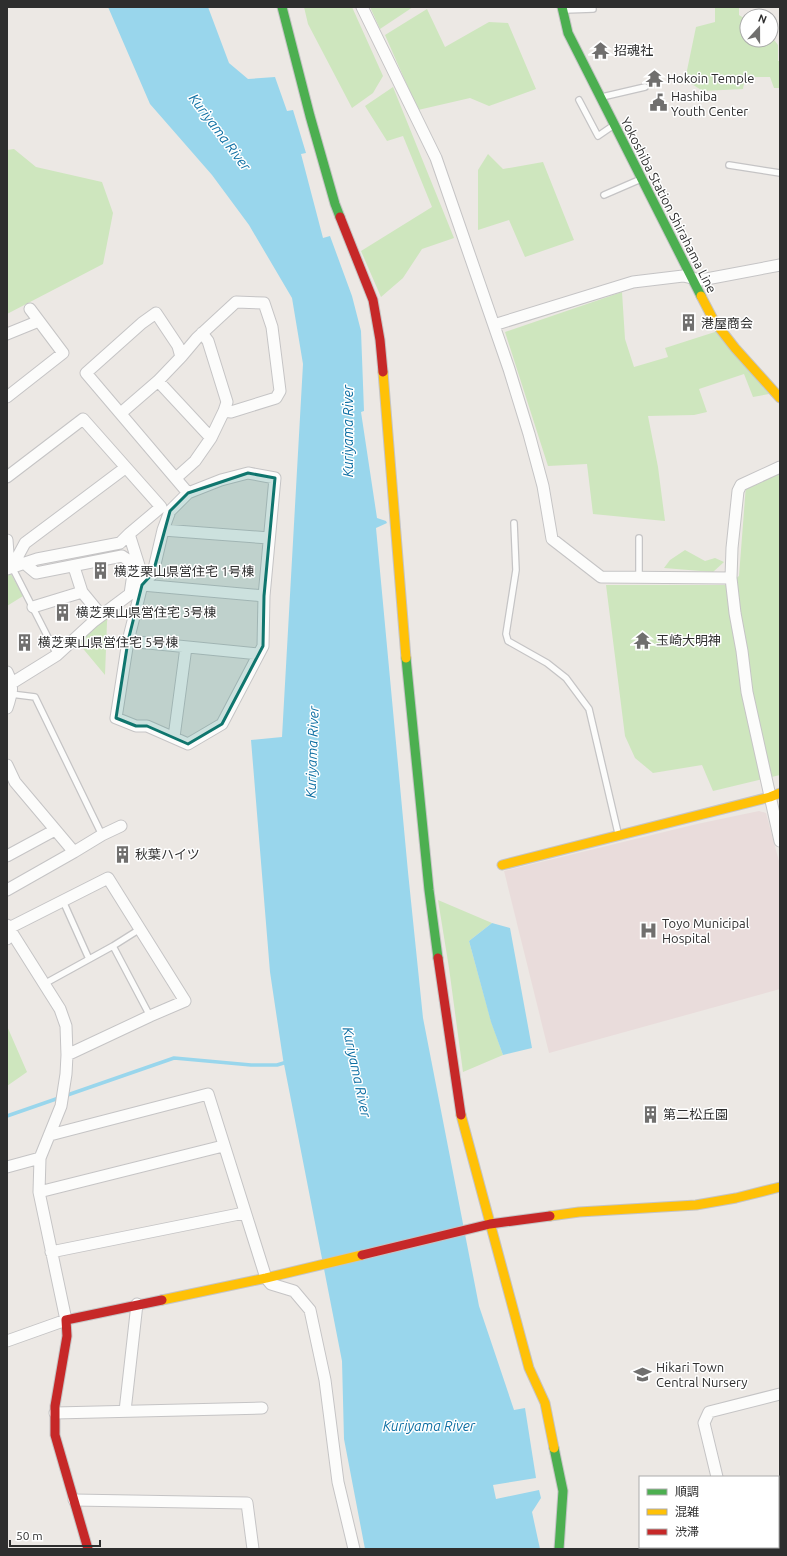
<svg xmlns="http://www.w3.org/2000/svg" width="787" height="1556" font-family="Ubuntu,'Noto Sans JP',sans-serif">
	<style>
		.medical { fill: #e9dcdb }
		.green { fill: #cee6be }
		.water { fill: #99d6ec }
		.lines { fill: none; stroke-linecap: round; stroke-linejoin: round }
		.stream { stroke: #99d6ec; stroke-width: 3.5 }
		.lane-casing { stroke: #c5c4c5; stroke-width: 8 }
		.street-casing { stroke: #c5c4c5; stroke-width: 13 }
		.fast-casing { stroke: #c5c4c5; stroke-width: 11 }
		.slow-casing { stroke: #c5c4c5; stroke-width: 11 }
		.jam-casing { stroke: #c5c4c5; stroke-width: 11 }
		.lane { stroke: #fcfcfb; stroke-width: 5.5 }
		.street { stroke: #fcfcfb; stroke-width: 11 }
		.fast { stroke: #4caf50; stroke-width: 9 }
		.slow { stroke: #ffc107; stroke-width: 9 }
		.jam { stroke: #c62828; stroke-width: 9 }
		.marked { fill: #0f766e; fill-opacity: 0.2; stroke: #0f766e; stroke-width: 3; stroke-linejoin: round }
		.labels { text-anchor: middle; stroke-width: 3; stroke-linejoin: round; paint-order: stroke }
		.poi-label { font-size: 13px; fill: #2e2e2e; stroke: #fff; text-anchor: start }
		.street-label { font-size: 13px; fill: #2e2e2e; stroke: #fff }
		.water-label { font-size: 14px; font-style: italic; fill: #0d6fa3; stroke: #fff }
	</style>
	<rect width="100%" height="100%" fill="#ece8e4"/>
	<path class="medical" d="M759 811 766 813 780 865V989L549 1053 504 871 697 824Z"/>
	<path class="green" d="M304 7H352L383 76 373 93 352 108 308 24Z
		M370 7H413L380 29Z
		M715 7H739V15L747 20V40H771V36L778 45V61H780V88H774L770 77H745L743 89 703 91 685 80 696 27 715 22Z
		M427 9 445 47 489 22 508 23 536 89 489 106 470 98 418 110 385 35Z
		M393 87 454 238 422 249 403 278 381 297 361 251 432 207 403 136 387 141 365 106Z
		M14 149 36 167 102 182 113 213 103 264 7 314V150Z
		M488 154 503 169 543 162 574 240 525 257 509 220 478 230V170Z
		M622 292 625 339 634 367 668 357 665 348 718 331 769 394 753 397 744 374 699 389 707 412 694 415 648 416 658 467 665 521 593 514 587 464 548 466 505 332Z
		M780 472V775L713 791 702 765 653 773 635 758 625 736 606 585H727L739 576 746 485Z
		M685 550 705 561 715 558 724 562 713 572 664 568 670 560Z
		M11 574 23 596 7 606V576Z
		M111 600 107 622 105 675 80 645 78 629Z
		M438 900 492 923 469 941 491 1021 503 1055 463 1072 449 968Z
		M7 1026 27 1072 7 1086Z"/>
	<path class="water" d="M108 7H208L229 63 248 79 275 77 287 111 293 110 306 153 301 154 323 238 330 236 352 296 361 331 364 411 361 412 377 518 386 521 387 523 376 528 408 872 423 1018 479 1306 514 1410 525 1408 536 1478 493 1485 496 1499 539 1490 541 1498 532 1512 540 1549H365L344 1439 342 1361 283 1059 270 972 251 740 282 737 303 364 292 298 249 225 212 175 150 104Z
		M492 923 510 928 532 1048 503 1055 491 1022 469 941Z"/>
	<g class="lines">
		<path class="stream" d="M7 1116 174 1058 251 1065H277L287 1062"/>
		<defs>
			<path id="lane" d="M565 10 593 9
				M602 97 645 87
				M579 100 598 136 614 125
				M729 165 780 173
				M604 195 641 179
				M514 523 516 570 506 634 508 641 547 663 566 678 589 709 618 833
				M639 538V578
				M12 567 57 655
				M11 694 35 697 102 835
				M63 901 89 959
				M113 946 150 1016
				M44 984 113 946 140 929"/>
			<path id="street" d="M362 7 436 158 509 369 529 434 543 486 552 539 601 577 731 578
				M495 326 497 324 633 282 683 276 701 280 780 265
				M202 333 208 341 227 402 224 411
				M7 334 39 321
				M181 357 197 338 236 302 264 303 272 327 280 391 276 398 231 412 224 411 211 438
				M158 381 211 438 195 461 176 478
				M7 397 63 353 30 309
				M121 413 158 381 181 357 178 346 156 313 142 323 86 373 188 493
				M780 467 741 485 738 491 732 548 731 578 735 613 742 651 747 692 780 841
				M248 473 275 478 264 596 263 646 222 724 188 744 147 726H136L116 718 128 641 142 585 153 573 163 530 170 511 188 493 221 480Z
				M7 477 83 419 161 507 129 534 120 543 37 559 7 569
				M163 530 269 538
				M129 534 141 572 142 585
				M7 540 8 554 12 567
				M24 563 36 573 122 556 128 560 134 567 130 594
				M12 567 25 543 125 468
				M74 567 82 592 101 615
				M33 607 82 592
				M128 641 258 654
				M7 672C14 686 12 693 7 708
				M12 683 57 655 94 621 142 585 264 596
				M174 737 186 647
				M7 765 15 782 74 852 102 835 121 826
				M7 856 55 830
				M7 890 74 852
				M7 925 60 1009 66 1026 67 1055 66 1074 61 1106 40 1158 39 1192 66 1320 7 1341
				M7 939 9 928 108 878 185 1001 150 1016 67 1055
				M50 1135 208 1094 266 1278 271 1284 294 1291 310 1310 325 1380 338 1482 354 1549
				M7 1167 40 1158
				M39 1192 223 1146
				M51 1252 244 1213
				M125 1411 137 1304
				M55 1413 262 1408
				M717 1477 704 1423 709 1412 780 1394
				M74 1500 247 1503 253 1549
				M717 1547V1549"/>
			<path id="fast" d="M282 7 310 116 335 204 340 217
				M562 7 568 33 701 296
				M406 658 429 890 438 958
				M554 1448 563 1491 559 1549"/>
			<path id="slow" d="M701 296 714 321 735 348 780 398
				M383 372 406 658
				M502 865 770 797 780 793
				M461 1115 529 1368 545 1403 554 1448
				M550 1216 579 1212 696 1205 736 1198 780 1187
				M162 1300 266 1278 362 1255"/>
			<path id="jam" d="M340 217 373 300 380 340 383 372
				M438 958 461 1115
				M362 1255 490 1224 550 1216
				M88 1549 55 1435V1406L67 1336 66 1320 162 1300"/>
		</defs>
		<use href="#lane" class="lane-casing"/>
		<use href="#street" class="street-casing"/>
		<use href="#fast" class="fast-casing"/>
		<use href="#slow" class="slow-casing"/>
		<use href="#jam" class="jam-casing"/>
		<use href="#lane" class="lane"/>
		<use href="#street" class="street"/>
		<use href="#fast" class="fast"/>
		<use href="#slow" class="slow"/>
		<use href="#jam" class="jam"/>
	</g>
	<path class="marked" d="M248 473 275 478 264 596 263 646 222 724 188 744 147 726H136L116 718 128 641 142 585 153 573 170 511 188 493Z"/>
	<defs>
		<symbol id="temple-bare" viewBox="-9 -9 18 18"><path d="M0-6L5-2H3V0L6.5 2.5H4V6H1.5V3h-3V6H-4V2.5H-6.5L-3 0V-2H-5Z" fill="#706f6e" stroke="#fff" stroke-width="2.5" paint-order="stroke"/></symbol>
		<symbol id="civic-bare" viewBox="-9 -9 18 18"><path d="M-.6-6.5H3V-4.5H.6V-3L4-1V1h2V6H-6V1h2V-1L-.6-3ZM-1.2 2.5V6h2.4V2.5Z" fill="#706f6e" stroke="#fff" stroke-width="2.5" paint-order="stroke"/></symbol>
		<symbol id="building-bare" viewBox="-9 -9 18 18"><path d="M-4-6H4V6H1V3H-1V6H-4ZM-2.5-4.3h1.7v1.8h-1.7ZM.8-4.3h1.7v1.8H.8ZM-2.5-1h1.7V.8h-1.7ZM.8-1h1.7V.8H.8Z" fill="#706f6e" stroke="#fff" stroke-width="2.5" paint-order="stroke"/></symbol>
		<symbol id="hospital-bare" viewBox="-9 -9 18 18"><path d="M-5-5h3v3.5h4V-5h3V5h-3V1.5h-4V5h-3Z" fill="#706f6e" stroke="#fff" stroke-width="2.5" paint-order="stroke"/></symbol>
		<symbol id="school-bare" viewBox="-9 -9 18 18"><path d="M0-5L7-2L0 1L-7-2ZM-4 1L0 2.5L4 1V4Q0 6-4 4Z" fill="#706f6e" stroke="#fff" stroke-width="2.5" paint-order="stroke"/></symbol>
	</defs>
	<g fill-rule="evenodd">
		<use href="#temple-bare" x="588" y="38" width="25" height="25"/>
		<use href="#temple-bare" x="642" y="66" width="25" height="25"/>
		<use href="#civic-bare" x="646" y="90" width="25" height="25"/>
		<use href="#building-bare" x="676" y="310" width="25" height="25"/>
		<use href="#building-bare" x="88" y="558" width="25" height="25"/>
		<use href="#building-bare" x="50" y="600" width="25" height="25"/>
		<use href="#temple-bare" x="630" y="628" width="25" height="25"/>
		<use href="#building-bare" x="12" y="630" width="25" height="25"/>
		<use href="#building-bare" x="110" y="842" width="25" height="25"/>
		<use href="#hospital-bare" x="636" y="918" width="25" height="25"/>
		<use href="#building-bare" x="638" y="1102" width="25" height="25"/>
		<use href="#school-bare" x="630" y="1362" width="25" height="25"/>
	</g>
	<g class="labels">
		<g class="poi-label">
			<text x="614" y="55">招魂社</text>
			<text x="667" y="83">Hokoin Temple</text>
			<text x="671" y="101">Hashiba<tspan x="671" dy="15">Youth Center</tspan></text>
			<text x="701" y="328">港屋商会</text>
			<text x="114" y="576">横芝栗山県営住宅 1号棟</text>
			<text x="76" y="617">横芝栗山県営住宅 3号棟</text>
			<text x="656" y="645">玉崎大明神</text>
			<text x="38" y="647">横芝栗山県営住宅 5号棟</text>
			<text x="135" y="859">秋葉ハイツ</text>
			<text x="662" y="928">Toyo Municipal<tspan x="662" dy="15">Hospital</tspan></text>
			<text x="663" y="1119">第二松丘園</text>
			<text x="656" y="1372">Hikari Town<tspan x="656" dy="15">Central Nursery</tspan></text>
		</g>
		<g class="street-label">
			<text transform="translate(669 205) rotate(63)" y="5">Yokoshiba Station Shirahama Line</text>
		</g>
		<g class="water-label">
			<text transform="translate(220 132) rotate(53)" y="5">Kuriyama River</text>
			<text transform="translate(348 431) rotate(-90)" y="5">Kuriyama River</text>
			<text transform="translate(312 752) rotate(-88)" y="5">Kuriyama River</text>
			<text transform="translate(357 1072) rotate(78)" y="5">Kuriyama River</text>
			<text x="429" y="1431">Kuriyama River</text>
		</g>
	</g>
	<rect width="787" height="1556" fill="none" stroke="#2e2e2e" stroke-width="16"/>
	<rect x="639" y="1476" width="140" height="72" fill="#ffffff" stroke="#ababab"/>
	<rect x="647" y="1489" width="20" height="6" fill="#4caf50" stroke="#ababab"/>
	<text x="675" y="1496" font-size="12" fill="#2e2e2e">順調</text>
	<rect x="647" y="1509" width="20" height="6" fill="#ffc107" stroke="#ababab"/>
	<text x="675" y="1516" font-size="12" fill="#2e2e2e">混雑</text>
	<rect x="647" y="1529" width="20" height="6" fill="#c62828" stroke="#ababab"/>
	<text x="675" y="1536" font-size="12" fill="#2e2e2e">渋滞</text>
	<g transform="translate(759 28) rotate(21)"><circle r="19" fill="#ffffff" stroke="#ababab"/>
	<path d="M0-3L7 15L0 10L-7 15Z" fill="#706f6e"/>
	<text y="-6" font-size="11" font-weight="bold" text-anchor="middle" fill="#2e2e2e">N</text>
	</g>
	<path d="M10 1540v6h90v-6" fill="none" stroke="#2e2e2e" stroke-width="2"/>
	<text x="16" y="1540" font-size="12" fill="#2e2e2e" stroke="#ffffff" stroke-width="3" paint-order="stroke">50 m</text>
</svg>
